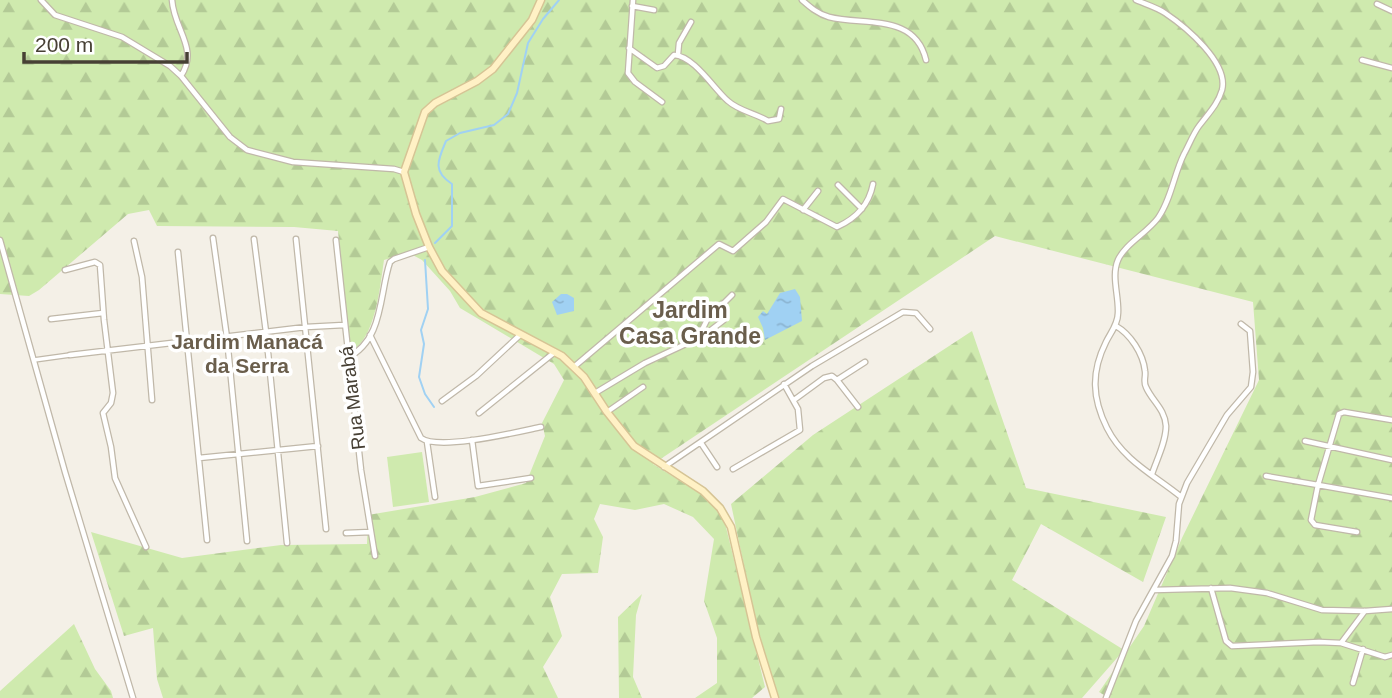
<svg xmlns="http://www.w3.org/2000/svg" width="1392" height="698" font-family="Helvetica,sans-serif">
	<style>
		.forest { fill: url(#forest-firs) }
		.pitch { fill: #cfeaae }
		.water { fill: url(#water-ripples) }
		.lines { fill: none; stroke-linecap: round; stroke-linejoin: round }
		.stream { stroke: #a0d1f3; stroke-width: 2 }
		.pedestrian-casing { stroke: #c0b8a9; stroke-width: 6 }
		.minor-casing { stroke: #c0b8a9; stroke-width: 7 }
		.secondary-casing { stroke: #d6c495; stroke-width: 9 }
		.pedestrian { stroke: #fff; stroke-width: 3.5 }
		.minor { stroke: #fff; stroke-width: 4.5 }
		.secondary { stroke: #fff1c5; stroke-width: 6 }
		.labels { text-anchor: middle; stroke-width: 7; stroke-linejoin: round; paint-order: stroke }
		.street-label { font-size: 19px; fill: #474035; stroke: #fff }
		.neighbourhood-label { font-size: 21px; font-weight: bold; fill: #6a5e4c; stroke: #fff }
		.quarter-label { font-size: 23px; font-weight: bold; fill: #6a5e4c; stroke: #fff }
	</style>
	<defs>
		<pattern id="forest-firs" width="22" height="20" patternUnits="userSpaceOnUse" patternTransform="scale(1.75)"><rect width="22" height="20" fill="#cfeaae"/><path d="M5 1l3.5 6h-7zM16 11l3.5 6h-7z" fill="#b3ca96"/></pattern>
		<pattern id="water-ripples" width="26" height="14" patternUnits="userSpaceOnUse" patternTransform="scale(1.75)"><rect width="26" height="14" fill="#a0d1f3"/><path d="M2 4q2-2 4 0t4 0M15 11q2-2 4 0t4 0" fill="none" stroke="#8bb4d1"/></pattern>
	</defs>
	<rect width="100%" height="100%" fill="#f4f0e7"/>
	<path class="forest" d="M0 0H1392V698H1109L1099 692 1144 626 1182 538 1259 380 1253 302 995 236 653 464 709 499 724 519 765 687 752 698H695L717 683V638L704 601 714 539 693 517 664 504 635 510 600 504 594 519 603 537 598 573 562 574 550 597 562 636 543 667 558 698H163L157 679 153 628 124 636 91 532 182 558 281 545 367 544 368 515 475 497 526 483 545 436 542 423 564 380 554 364 460 308 450 291 422 260 409 253 384 260C380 286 376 339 350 352L338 231 294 227 157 226 149 210 128 214 39 290 29 296 0 294Z
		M972 331 1026 488 1166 517 1143 582 1041 524 1012 580 1124 650 1082 698H772L731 504 813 435Z
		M642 594 636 615 633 677 642 698H619L618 617Z
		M74 624 95 669 111 691 113 698H0V691Z"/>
	<path class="pitch" d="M422 452 429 502 393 507 387 457Z"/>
	<path class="water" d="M795 289 800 297 802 321 765 340 763 328 758 317 763 311 767 314 780 293Z
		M561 294H567L574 298V311L557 315 552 302Z"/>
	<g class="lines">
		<path class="stream" d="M435 243 452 226V184C432 171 438 160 446 141L460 133 494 125 508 114 517 93 528 43 543 19 559 0
			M425 260 428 309 421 330 424 344 419 377 425 394 434 407"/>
		<defs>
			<path id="pedestrian" d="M34 360 70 355"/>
			<path id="minor" d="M41 0 55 15 122 37 170 66 181 76 230 137 247 150 293 162 394 169 404 172
				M172 0C174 30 199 48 181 76
				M633 0 628 73 635 82 662 102
				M802 0C810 7 818 14 829 17 865 26 915 13 926 60
				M1136 0C1145 4 1156 7 1165 13 1186 27 1229 63 1222 90 1218 104 1208 114 1199 126 1193 134 1189 145 1184 154 1174 174 1171 200 1158 218 1147 233 1125 244 1118 260 1111 276 1119 296 1118 313 1118 324 1111 332 1106 342 1091 372 1092 398 1107 428 1123 460 1154 475 1180 496
				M1377 4 1392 11
				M632 6 654 10
				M629 48 657 68 664 66 674 55C694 56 714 89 728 101 739 111 755 113 768 121L779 119 781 109
				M678 54 679 43 691 22
				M1362 60 1392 68
				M838 185 862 209
				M803 210 818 191
				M213 238 227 338 247 541
				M254 239 266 332 287 543
				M296 239 326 529
				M0 240 65 472 133 698
				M336 240 361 470 375 556
				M134 241 142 277 152 400
				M178 252 207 540
				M65 270 95 262 100 265 104 320 113 393 111 403 103 413 111 447 115 478 146 547
				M51 319 103 313
				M1116 326C1130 334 1143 353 1145 371 1146 377 1143 381 1146 387 1152 401 1165 409 1166 426 1166 442 1157 459 1152 474
				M370 335 421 438C439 451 517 432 541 427
				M698 338 707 320 732 295
				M70 355 306 327 344 325
				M347 358C384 340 379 294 390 262L394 259 429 247
				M575 366 719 244 733 251 766 222 783 199 837 227C857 218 869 205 873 184
				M595 393 645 363 703 336 724 320
				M794 400 824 378 832 376 837 380
				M442 401 476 376 520 335
				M858 407 837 380 865 362
				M607 412 643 387
				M479 413 555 352
				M472 440 478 486 531 478
				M1305 441 1392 460
				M427 442 435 497
				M701 443 717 467
				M199 458 318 446
				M664 467 812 366 903 312 916 313 930 329
				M733 469 800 430 798 409 784 384
				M1266 476 1318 485 1339 414 1344 412 1392 420
				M1357 532 1315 525 1311 520 1318 485 1392 498
				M346 533 371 532
				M1211 588 1226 641 1232 646 1319 642 1341 643 1365 611
				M1154 590 1230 588 1267 593 1322 610 1365 611 1392 609
				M1341 643 1385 657 1392 655
				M1353 683 1363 649
				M1106 698 1136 621 1172 556 1176 541 1179 504 1187 483 1227 415 1251 387 1253 372 1250 331 1241 324"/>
			<path id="secondary" d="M541 0 532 20 493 69 477 81 435 103 425 112 404 172 416 214 429 247 442 271 481 313 562 356 584 377 607 412 634 446 703 491 720 508 731 527 756 637 775 698"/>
		</defs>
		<use href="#pedestrian" class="pedestrian-casing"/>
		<use href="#minor" class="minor-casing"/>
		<use href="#secondary" class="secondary-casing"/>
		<use href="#pedestrian" class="pedestrian"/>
		<use href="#minor" class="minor"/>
		<use href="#secondary" class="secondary"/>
	</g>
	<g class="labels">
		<g class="street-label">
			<text transform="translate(352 398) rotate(-97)" y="7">Rua Marabá</text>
		</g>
		<g class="neighbourhood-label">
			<text x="247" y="349">Jardim Manacá<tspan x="247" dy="24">da Serra</tspan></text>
		</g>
		<g class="quarter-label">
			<text x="690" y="318">Jardim<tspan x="690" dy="26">Casa Grande</tspan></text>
		</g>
	</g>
	<path d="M24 52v10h163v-10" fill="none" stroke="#474035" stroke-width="3.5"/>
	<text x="35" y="52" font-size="21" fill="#474035" stroke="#ffffff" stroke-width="5" paint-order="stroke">200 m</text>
</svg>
